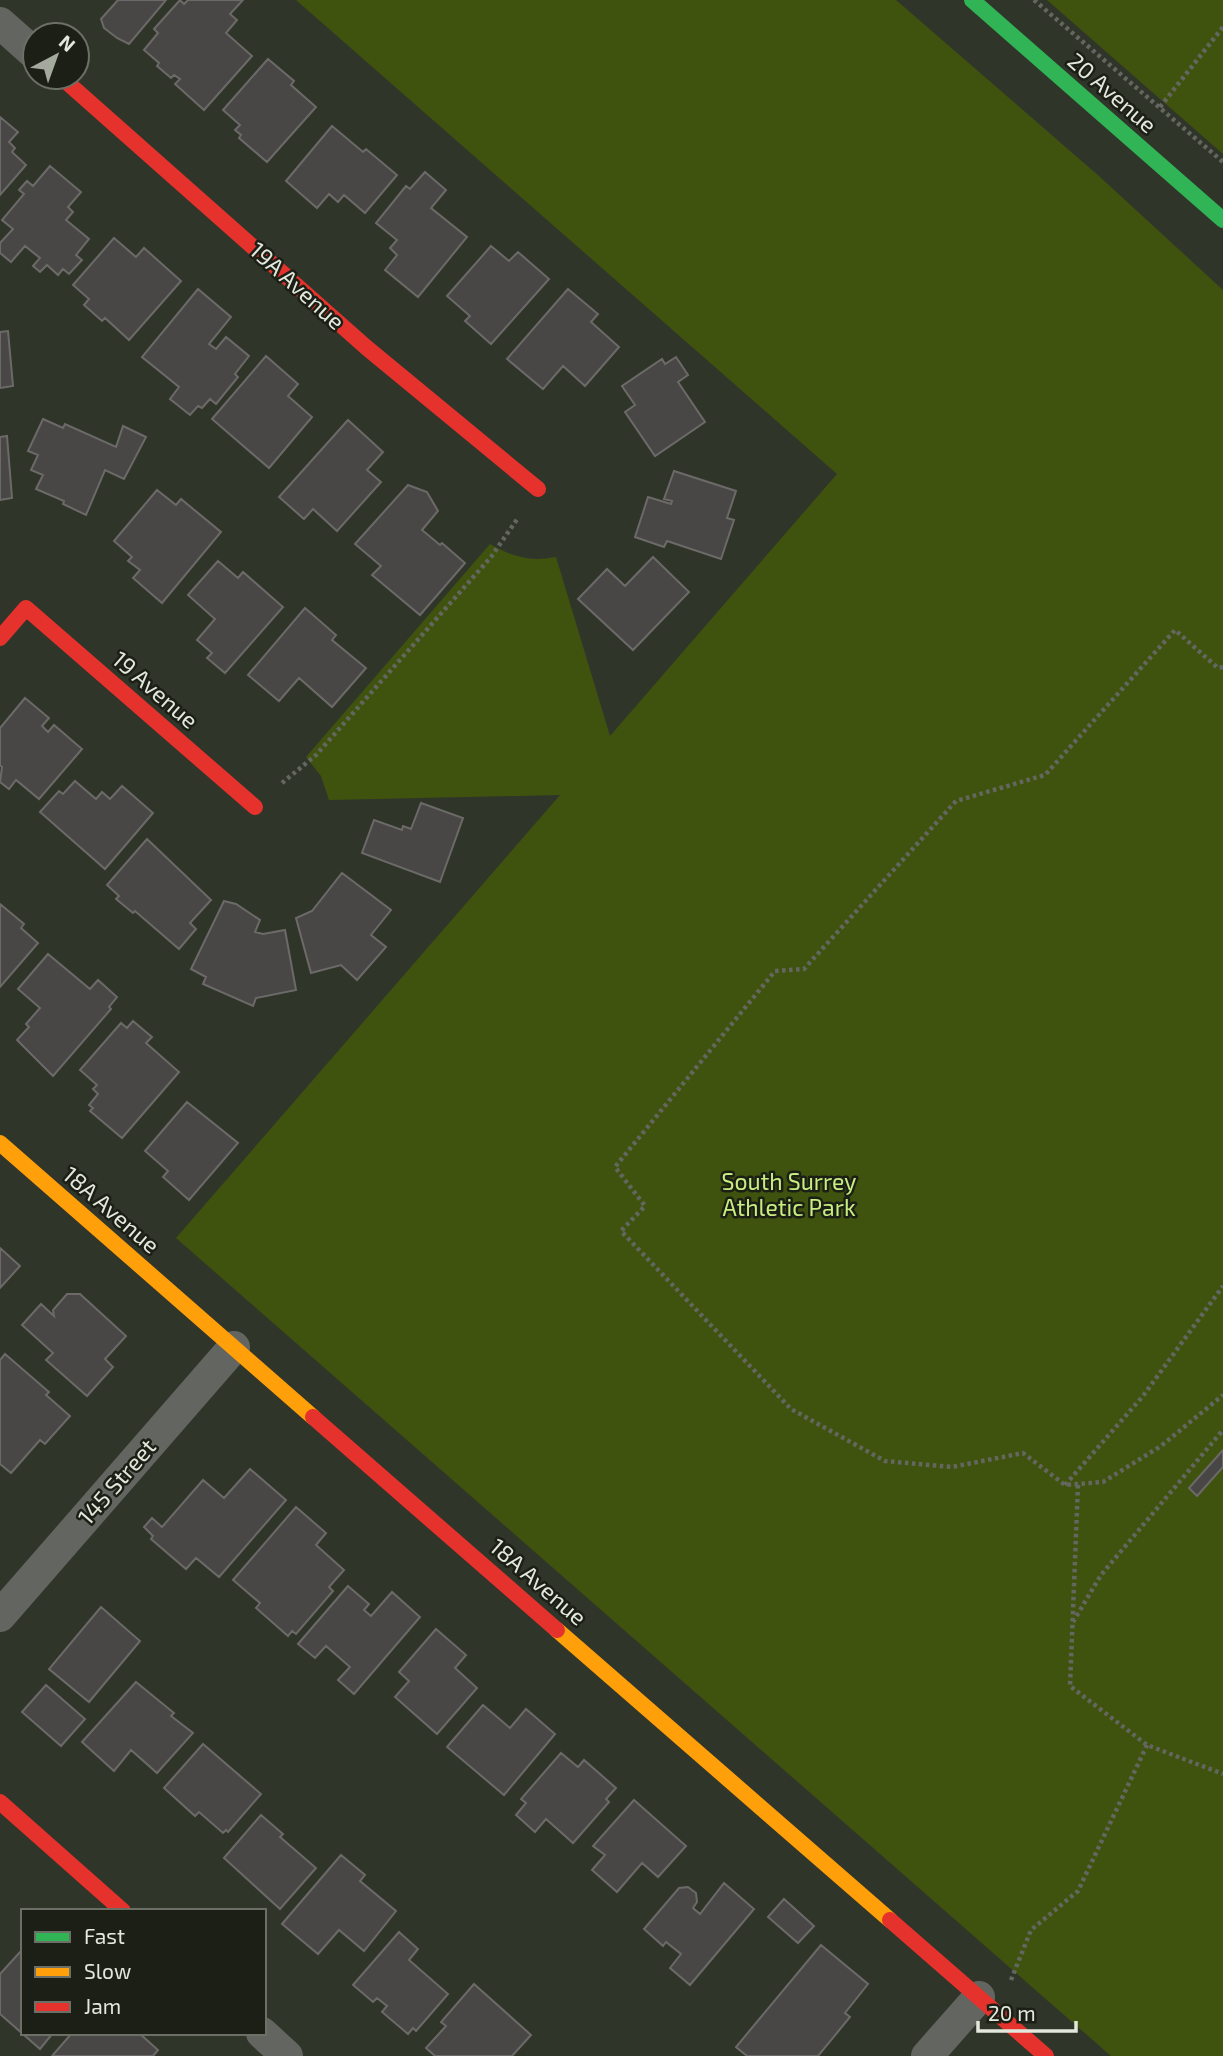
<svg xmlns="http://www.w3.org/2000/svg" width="1223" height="2056" font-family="'Exo 2',sans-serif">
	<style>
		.green { fill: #40530e }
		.building { fill: #494745; stroke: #6c6a68; stroke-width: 2 }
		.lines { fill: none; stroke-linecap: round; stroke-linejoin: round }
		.path { stroke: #646660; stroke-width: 4.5; stroke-dasharray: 3.5 3.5; stroke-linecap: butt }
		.street { stroke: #636560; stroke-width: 32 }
		.fast { stroke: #30b455; stroke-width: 16 }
		.slow { stroke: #ff9f0a; stroke-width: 16 }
		.jam { stroke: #e5322d; stroke-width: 16 }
		.labels { text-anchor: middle; stroke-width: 5; stroke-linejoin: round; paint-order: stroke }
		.street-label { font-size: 23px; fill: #e3e8dc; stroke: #1b1f16 }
		.park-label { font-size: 23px; fill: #c8ee80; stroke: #1b1f16 }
	</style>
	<rect width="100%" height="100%" fill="#30352a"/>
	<path class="green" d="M296 0H896L1100 177 1223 290V2056H1111L176 1238 560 795 329 800 321 776 306 757 490 544C512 557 530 562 556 557L610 736 837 474Z
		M1047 0H1223V154Z"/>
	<path class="building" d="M118 0H166L129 44 117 38 104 28 101 19Z
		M180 0 184 4 188 0H243L230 14 237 20 226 33 252 56 204 110 175 84 180 79 174 75 171 78 157 66 159 63 144 50 158 33 154 29Z
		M268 59 294 81 291 85 316 107 267 162 239 138 241 135 235 130 240 125 223 110Z
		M0 117 18 132 9 142 15 148 12 152 26 165 0 195Z
		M332 126 363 152 366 149 397 175 365 213 344 195 338 202 329 194 317 208 286 181Z
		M50 166 81 192 68 207 73 212 66 220 89 239 76 255 82 260 69 274 63 269 58 275 47 265 40 272 33 266 40 258 25 246 11 262 0 253V243L13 229 2 220 24 194 19 190 27 181 33 186Z
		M425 172 446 190 431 208 467 237 418 297 385 270 397 255 390 248 397 240 376 223 406 186 410 189Z
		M114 238 136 257 144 248 181 281 129 340 105 318 102 321 84 305 89 299 73 285Z
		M491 246 509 261 518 252 549 279 491 344 465 321 470 316 447 296Z
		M198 289 231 317 209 344 216 349 226 337 249 356 235 374 238 377 216 404 210 399 202 408 198 406 190 415 170 399 179 387 142 357Z
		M568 289 598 314 591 322 619 347 585 386 563 366 543 389 507 359Z
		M8 331 13 386 0 388V332Z
		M266 356 298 384 288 396 312 417 269 468 212 419Z
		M676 357 688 375 678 382 705 422 655 456 625 412 635 405 622 386 662 359 665 364Z
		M43 419 63 428 65 424 116 447 123 426 146 437 124 479 105 470 86 515 63 504 64 501 36 489 43 475 31 470 38 455 28 451Z
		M348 420 383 452 367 470 381 482 337 531 313 509 304 519 279 497Z
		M7 436 12 498 0 500V437Z
		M674 471 736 491 727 518 734 520 721 559 667 541 664 547 635 537 648 497 671 504 672 501 664 499Z
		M408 485 427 492 438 511 422 530 440 545 442 543 465 563 420 615 372 575 381 566 355 544Z
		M157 490 176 505 181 499 221 532 162 603 133 578 140 570 128 561 132 557 114 541Z
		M653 557 689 592 633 650 578 599 607 569 625 586Z
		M218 561 238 578 243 572 283 607 225 673 207 658 212 653 197 640 215 619 188 595Z
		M305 608 336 635 332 640 366 668 332 707 299 678 279 701 248 675Z
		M25 698 49 718 42 726 48 732 54 725 82 749 39 799 16 780 9 789 0 782 2 767 0 765V728Z
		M75 781 96 799 102 792 110 799 122 786 153 813 105 869 40 812 59 791 63 794Z
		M421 803 463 818 440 882 362 853 374 820 402 830 403 826 411 829Z
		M147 839 211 900 190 923 196 929 179 949 135 911 133 913 116 899 119 896 107 885Z
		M342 873 391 910 371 935 386 947 357 980 341 965 311 973 296 918 312 911Z
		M224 901 236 904 260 920 255 932 263 934 285 930 296 990 256 998 253 1006 203 984 206 977 191 969Z
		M0 904 24 924 21 928 38 943 0 987Z
		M48 954 90 989 98 980 117 997 109 1007 111 1009 53 1076 17 1040 29 1027 26 1024 40 1008 18 989Z
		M133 1021 152 1037 146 1043 179 1072 122 1138 90 1111 93 1108 89 1105 98 1094 93 1089 97 1085 80 1070 121 1023 127 1028Z
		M187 1102 238 1143 189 1200 163 1177 168 1171 145 1151Z
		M0 1248 20 1266 0 1288Z
		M67 1294H80L126 1336 105 1359 113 1367 87 1396 46 1360 53 1353 22 1325 41 1304 54 1316 53 1310Z
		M5 1354 49 1392 46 1395 70 1416 45 1444 40 1440 11 1473 0 1464V1360Z
		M1223 1450V1467L1197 1496 1189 1488Z
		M250 1469 286 1500 219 1577 196 1558 186 1569 151 1539 153 1536 144 1527 152 1518 162 1527 203 1480 224 1498Z
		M296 1507 326 1533 316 1545 344 1570 329 1587 333 1591 296 1634 292 1631 288 1636 256 1608 260 1603 233 1580Z
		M348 1586 369 1604 364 1610 371 1616 392 1592 420 1617 354 1694 338 1680 350 1667 326 1646 315 1658 298 1644Z
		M101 1607 140 1641 89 1702 49 1669Z
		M436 1629 466 1655 455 1668 477 1688 437 1734 395 1697 409 1681 399 1672Z
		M136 1682 174 1713 171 1716 193 1733 157 1773 131 1750 114 1771 82 1742Z
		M46 1685 85 1719 61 1746 22 1712Z
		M483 1705 510 1728 526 1709 555 1734 504 1795 447 1747Z
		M203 1744 261 1794 228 1832 226 1830 223 1833 199 1812 195 1816 164 1788Z
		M561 1753 578 1767 584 1760 616 1788 606 1799 609 1802 573 1843 546 1819 535 1832 516 1815 526 1803 521 1799Z
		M634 1800 686 1846 658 1877 642 1863 617 1892 592 1870 605 1855 593 1846Z
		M261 1815 283 1834 280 1837 316 1868 280 1909 224 1858Z
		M341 1855 365 1875 360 1881 396 1911 364 1951 339 1930 318 1954 282 1924Z
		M724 1883 754 1909 690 1985 670 1968 681 1954 666 1942 663 1946 644 1929 679 1888 688 1887 696 1893 697 1902 693 1908 700 1914Z
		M784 1899 814 1926 798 1943 768 1917Z
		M399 1932 418 1949 409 1960 448 1994 416 2031 413 2028 408 2034 382 2012 387 2006 377 1998 373 2002 353 1985Z
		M821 1945 868 1984 845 2013 850 2017 818 2056H747L736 2047Z
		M20 1952 23 1954V2033H53L40 2049 0 2014V1974Z
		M474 1984 531 2035 512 2056H435L426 2048 446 2026 441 2022Z
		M72 2033H139L158 2050 153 2056H52Z"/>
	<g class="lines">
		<path class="path" d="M1034 0 1223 162
			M1160 107 1223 27
			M1223 667 1218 668 1175 630 1045 775 956 801 804 969 775 971 615 1167 645 1206 621 1231 791 1409 885 1461 952 1467 1023 1453 1065 1485 1103 1482 1161 1446 1223 1395
			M282 783 316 755 491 557 518 518
			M1065 1485 1143 1396 1223 1286
			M1078 1485 1070 1686 1147 1745 1223 1774
			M1073 1622 1101 1575 1223 1430
			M1011 1980 1031 1930 1078 1891 1147 1745"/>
		<path class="street" d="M0 23 35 54
			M0 1616 234 1347
			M262 2033 287 2056
			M927 2056 979 1997"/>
		<path class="fast" d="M972 0 1223 220"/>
		<path class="slow" d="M0 1143 313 1417
			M557 1630 890 1920"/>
		<path class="jam" d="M61 77 367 348 538 489
			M0 638 26 608 255 807
			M313 1417 557 1630
			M0 1802 123 1911
			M890 1920 1046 2056"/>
	</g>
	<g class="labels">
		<g class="street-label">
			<text transform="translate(1112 93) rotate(41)" y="8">20 Avenue</text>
			<text transform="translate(297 286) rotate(42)" y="8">19A Avenue</text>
			<text transform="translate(155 690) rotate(41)" y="8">19 Avenue</text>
			<text transform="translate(111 1210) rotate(41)" y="8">18A Avenue</text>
			<text transform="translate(117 1482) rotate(-49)" y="8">145 Street</text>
			<text transform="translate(538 1582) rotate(41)" y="8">18A Avenue</text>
		</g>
		<g class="park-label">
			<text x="789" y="1190">South Surrey<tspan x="789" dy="26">Athletic Park</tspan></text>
		</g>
	</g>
	<rect x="21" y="1909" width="245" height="126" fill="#1b1f16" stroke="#6b6f65" stroke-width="2"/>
	<rect x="35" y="1932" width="35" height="10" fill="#30b455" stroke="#6b6f65" stroke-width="2"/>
	<text x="84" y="1944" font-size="21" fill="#e3e8dc">Fast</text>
	<rect x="35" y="1967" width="35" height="10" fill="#ff9f0a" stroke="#6b6f65" stroke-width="2"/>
	<text x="84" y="1979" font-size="21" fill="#e3e8dc">Slow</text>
	<rect x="35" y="2002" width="35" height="10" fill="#e5322d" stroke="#6b6f65" stroke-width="2"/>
	<text x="84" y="2014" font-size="21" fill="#e3e8dc">Jam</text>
	<g transform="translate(56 56) rotate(41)"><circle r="33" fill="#1b1f16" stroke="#6b6f65" stroke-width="2"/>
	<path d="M0-5L12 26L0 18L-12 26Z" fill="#a4a99e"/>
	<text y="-10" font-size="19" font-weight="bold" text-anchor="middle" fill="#e3e8dc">N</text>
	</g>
	<path d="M978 2021v10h98v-10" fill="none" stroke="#e3e8dc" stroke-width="3.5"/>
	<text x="988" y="2021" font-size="21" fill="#e3e8dc" stroke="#1b1f16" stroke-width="5" paint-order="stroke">20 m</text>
</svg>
